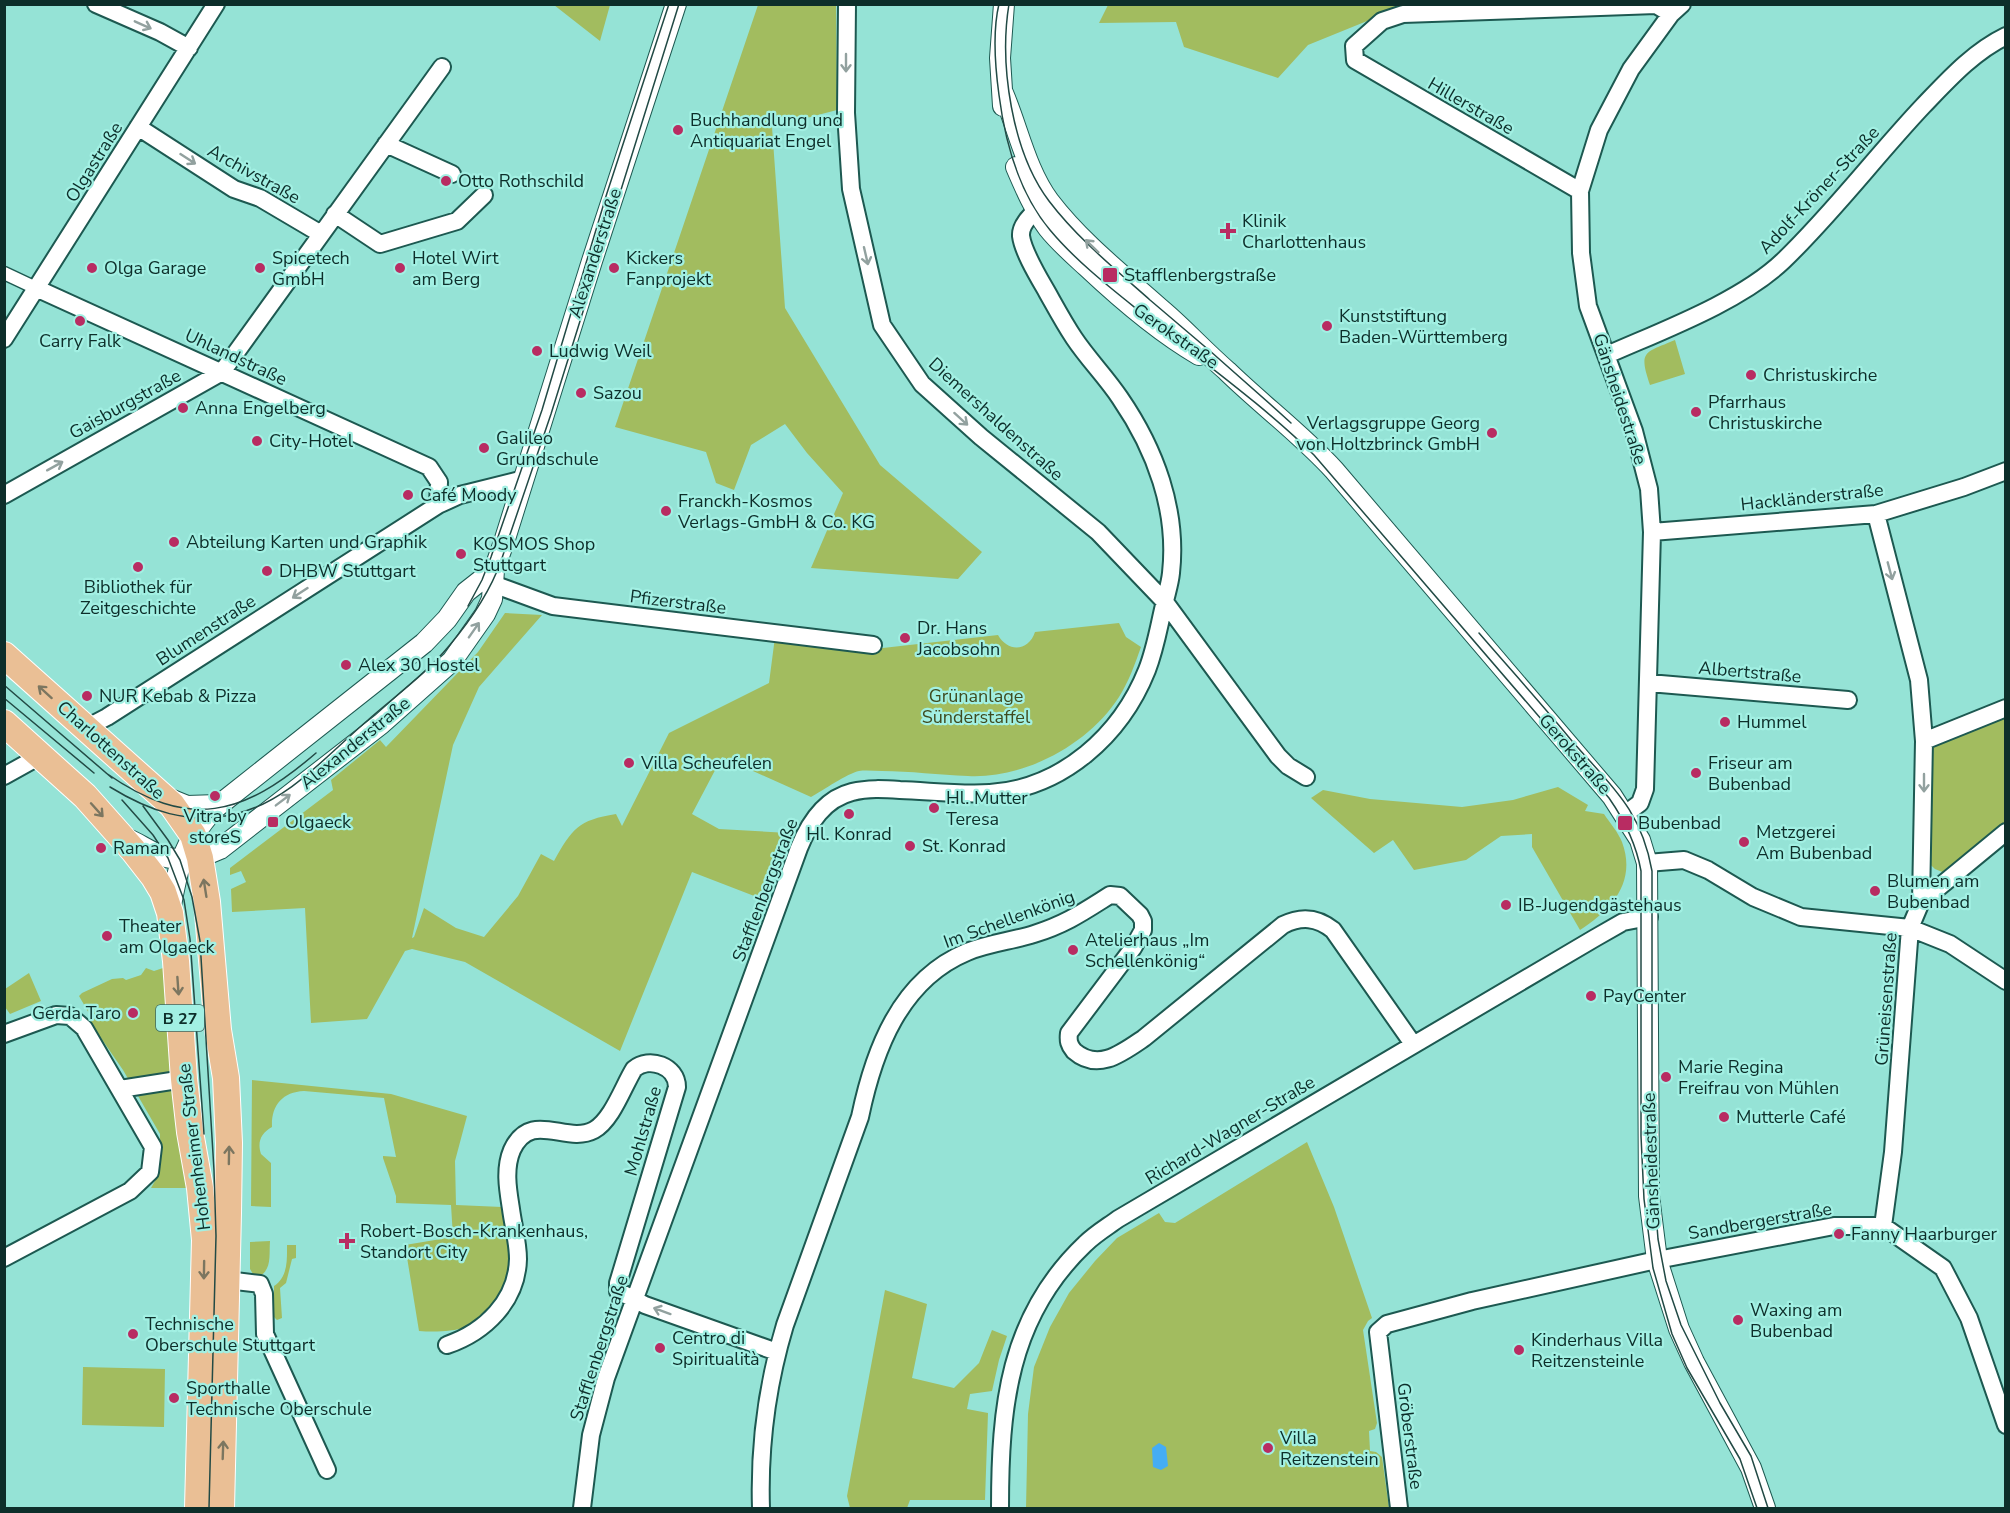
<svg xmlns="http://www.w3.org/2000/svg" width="2010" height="1513" font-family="'Nunito Sans',sans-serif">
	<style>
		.green { fill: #a2bc5f }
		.water { fill: #45adf4 }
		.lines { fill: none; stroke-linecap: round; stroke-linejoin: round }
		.pedestrian-casing { stroke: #1d5951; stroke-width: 15 }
		.minor-casing { stroke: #1d5951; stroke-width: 20 }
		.tertiary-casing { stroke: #1d5951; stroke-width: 22 }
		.primary-casing { stroke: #fff; stroke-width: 28 }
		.pedestrian { stroke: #fff; stroke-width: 12 }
		.minor { stroke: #fff; stroke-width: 16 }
		.tertiary { stroke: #fff; stroke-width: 20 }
		.primary { stroke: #eabf95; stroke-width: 26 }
		.tram { stroke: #224a45; stroke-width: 1.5 }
		.oneway { stroke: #92a19f }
		.oneway2 { stroke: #7c7660 }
		.poi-dot { fill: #b82c62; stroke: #a2f0e3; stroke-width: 2 }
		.labels { text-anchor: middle; stroke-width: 4.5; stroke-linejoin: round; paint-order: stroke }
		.shield { fill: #a2f0e3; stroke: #3a6862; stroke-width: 1.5 }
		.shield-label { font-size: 16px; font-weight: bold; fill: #0d2e2a }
		.street-label { font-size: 18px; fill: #0d2e2a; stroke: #a2f0e3 }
		.poi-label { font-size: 18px; fill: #0d2e2a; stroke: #a2f0e3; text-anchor: start }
		.park-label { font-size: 18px; fill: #3f4b1f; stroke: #a2f0e3 }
	</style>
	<rect width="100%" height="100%" fill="#95e3d6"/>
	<path class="green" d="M1409 4 1308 45 1278 78 1184 47 1176 22 1099 23 1108 5Z
		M554 5H610L600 41Z
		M758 5H836L837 110 772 127 785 308 880 465 982 552 958 579 811 568 843 493 807 453 785 424 751 445 734 490 716 483 706 452 615 427Z
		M1675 340 1685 374 1650 385C1638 350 1645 353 1675 340Z
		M505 613 542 615 479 687 453 745 412 938 414 937 424 908 456 928 484 937 518 896 541 854 554 861C572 829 578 820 616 814L622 826 669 733 769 683 775 637 874 649 998 635C1008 653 1029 651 1035 632L1119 623 1126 637 1141 647C1135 664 1129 681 1119 697 1089 744 1025 779 968 776 939 775 910 771 882 771 874 771 866 770 859 771 848 773 822 791 811 797L722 757 692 814 719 829 788 833 762 899 692 872 620 1051 465 962 412 949 405 951 367 1019 311 1023 305 908 232 912 231 889 246 882 241 871 230 875V868L333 790 331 780 380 740 386 747 478 652Z
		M2005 708V832L1952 876 1935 869 1921 856 1924 741Z
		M1558 787 1588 805 1585 811 1604 814C1610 823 1618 832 1622 842 1637 882 1611 910 1580 930L1532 847V834L1501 836 1466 860 1414 870 1393 840 1374 853 1311 798 1323 790 1370 799 1462 807 1513 800Z
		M146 968 154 971 163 968 190 1188H151L160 1172V1134L123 1070 92 1025 89 1017 90 1015 79 996 82 993 112 979 123 978 126 980 141 975Z
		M29 973 41 1001 10 1014 5 1007V989Z
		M252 1080 391 1094 467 1116 455 1161 456 1205 502 1207C504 1226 510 1248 508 1267 505 1290 488 1318 466 1327 452 1332 433 1332 419 1331L405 1245 453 1237 451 1205 396 1203V1196L383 1158V1156L396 1157 384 1098 304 1091C282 1092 271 1106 272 1127 261 1133 257 1142 261 1154L271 1163V1207L251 1206Z
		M1307 1142 1334 1207 1372 1318 1368 1321 1363 1330 1377 1423 1375 1429 1369 1431 1370 1451 1376 1452 1382 1457 1389 1508H1026L1028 1414 1034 1367 1050 1327 1069 1293 1095 1261 1117 1238 1159 1213 1165 1222 1175 1223Z
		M270 1241C269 1254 272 1269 260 1276L253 1274 250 1269V1242Z
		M287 1245H296V1258L292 1259 286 1283 280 1288 282 1318 277 1320 274 1317V1286C288 1277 287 1260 287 1245Z
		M885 1290 927 1304 912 1378 954 1388 979 1363 992 1330 1007 1336 999 1360 992 1391 970 1394 967 1409 988 1413 985 1500H910L907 1508H850L847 1496Z
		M83 1367 165 1369 164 1427 82 1425Z"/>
	<path class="water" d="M1159 1443 1166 1447 1168 1466 1161 1470 1153 1467 1152 1448Z"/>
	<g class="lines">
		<defs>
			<path id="pedestrian" d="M4 273 38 289"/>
			<path id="minor" d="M96 4 160 32 189 48
				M847 4 846 113 851 189 882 325 922 384 981 437 1098 532 1165 602 1278 756 1288 766 1306 777
				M138 127 234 189 260 198 321 234
				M386 144 452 174
				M1580 191 1355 60 1354 46 1382 21 1403 14 1656 5 1671 14
				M335 214 380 244 457 221 484 195
				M38 289 429 467 439 482 438 505
				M4 339 216 4
				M1607 355C1661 331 1740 302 1783 261 1833 213 1875 157 1923 106 1948 80 1973 52 2006 36
				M4 495 222 372 442 67
				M1876 514 1919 680 1924 741 1921 902 1910 928 1893 1152 1883 1226
				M1652 532 1876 514 1964 487 2006 471
				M482 580 553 606 873 645
				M1649 683 1848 700
				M86 728 107 717 438 505 460 495 524 479
				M1924 741 2006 708
				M4 776 40 756
				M1624 815 1640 803 1645 789 1652 532 1649 489 1634 431 1588 306 1581 253 1580 191 1599 130 1631 69 1671 14 1682 4
				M1647 863 1684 860 1708 870 1753 897 1801 917 1910 928 1950 944 2006 981
				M1921 902 2006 832
				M4 1034 56 1015 70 1016 84 1028 153 1147 150 1172 130 1191 4 1258
				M120 1089 184 1079
				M227 1280 260 1284 264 1294 265 1334 327 1470
				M447 1345C485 1332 517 1301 518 1259 518 1242 513 1225 511 1209 508 1190 504 1169 512 1150 531 1109 566 1145 594 1130 612 1120 623 1087 634 1069 649 1056 677 1066 677 1087L618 1283V1291L645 1305 777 1352
				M582 1508 591 1435 606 1378 799 848C809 823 824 799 852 792 868 788 884 789 900 790 929 791 960 795 990 793 1063 788 1121 735 1147 670 1156 647 1159 625 1165 601 1167 592 1170 583 1171 573 1178 510 1155 449 1120 398 1106 377 1088 359 1074 338 1064 323 1056 308 1047 292 1039 278 1023 252 1021 236 1020 223 1036 210 1046 203
				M761 1508C759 1446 767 1385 785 1325L860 1117C874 1050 900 980 967 952 989 943 1012 941 1034 934 1066 924 1083 912 1110 895L1120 896 1140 915 1143 921V930L1133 948 1069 1033C1068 1041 1069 1045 1074 1051 1098 1072 1122 1053 1144 1038L1283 925C1301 916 1317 917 1333 930L1413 1044
				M1000 1508C1000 1408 1008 1317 1085 1244 1095 1234 1107 1227 1118 1219L1595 938 1623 922 1649 917
				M1399 1508 1378 1332 1387 1324 1472 1301 1652 1261 1834 1226H1883L1943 1268 1969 1318 2006 1425"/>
			<path id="tertiary" d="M1003 93C1018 128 1026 170 1049 201 1081 243 1125 277 1164 312 1186 331 1205 352 1227 371 1262 405 1301 434 1334 470L1612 796 1640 840 1647 863 1649 1196 1657 1260 1679 1329 1694 1362 1751 1468 1765 1508
				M1003 106 1000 58 1004 4
				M1016 167C1025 188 1034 209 1048 228 1059 242 1074 255 1087 267 1121 299 1159 332 1199 355
				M165 797 187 806 218 805
				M125 838C136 842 144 848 155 853 178 864 198 859 220 849L381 724 452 661 485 614 492 599 494 570 504 542 592 261 676 4
				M170 911C178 865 182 845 214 809L424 643 447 619 466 592 494 570"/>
			<path id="primary" d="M4 655 172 805 193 835 200 858 207 902 218 1030 226 1078 229 1143 228 1213 221 1508
				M4 723 85 796 133 850 154 877 163 892 170 913 176 961 184 1079 190 1132 200 1188 205 1240 198 1508"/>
		</defs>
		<use href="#pedestrian" class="pedestrian-casing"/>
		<use href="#minor" class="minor-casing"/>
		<use href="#tertiary" class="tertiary-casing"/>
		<use href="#primary" class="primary-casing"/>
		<use href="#pedestrian" class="pedestrian"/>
		<use href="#minor" class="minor"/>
		<use href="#tertiary" class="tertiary"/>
		<use href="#primary" class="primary"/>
		<path class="tram" d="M999 4C992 33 995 66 999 95 1005 142 1019 193 1050 230 1075 260 1108 286 1138 310 1197 358 1260 402 1314 455L1609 798C1625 821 1636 843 1641 871V1136L1644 1199 1653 1268 1672 1334 1687 1368 1740 1459 1757 1508
			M1009 4C999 65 1012 152 1049 201 1077 238 1115 269 1150 300 1198 340 1245 381 1291 423
			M468 606 482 580 491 557 542 410 607 193 669 4
			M1479 633C1510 669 1542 704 1572 741 1611 786 1641 809 1652 871V1161L1658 1239 1666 1281 1681 1325 1720 1403 1751 1456 1768 1508
			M4 685 112 778
			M4 698 94 773
			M106 773C189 831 243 816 316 753
			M110 787C149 811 188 825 235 814 288 802 328 754 368 720 395 696 426 674 449 646 470 621 490 592 501 561L551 414 679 4
			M122 800 153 835 168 858 184 900 190 939 204 1134
			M143 806 168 840 180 860 192 897 200 941 214 1170 216 1236 209 1508"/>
	</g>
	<defs><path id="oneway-shaft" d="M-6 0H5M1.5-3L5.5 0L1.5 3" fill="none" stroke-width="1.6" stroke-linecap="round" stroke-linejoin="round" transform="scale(1.5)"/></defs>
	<g class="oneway">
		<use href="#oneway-shaft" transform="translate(143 25) rotate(24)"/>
		<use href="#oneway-shaft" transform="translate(846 63) rotate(90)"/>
		<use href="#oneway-shaft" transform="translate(188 159) rotate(33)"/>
		<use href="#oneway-shaft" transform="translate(1092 246) rotate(-136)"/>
		<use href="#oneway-shaft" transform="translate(866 256) rotate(77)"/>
		<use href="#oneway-shaft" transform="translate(961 419) rotate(42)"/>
		<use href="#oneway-shaft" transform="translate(55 466) rotate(-29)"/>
		<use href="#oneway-shaft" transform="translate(1890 571) rotate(75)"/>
		<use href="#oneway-shaft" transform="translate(300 593) rotate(147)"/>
		<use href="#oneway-shaft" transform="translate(474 630) rotate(-55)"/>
		<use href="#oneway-shaft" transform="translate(1924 783) rotate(90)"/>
		<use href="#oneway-shaft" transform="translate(283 800) rotate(-37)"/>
		<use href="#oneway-shaft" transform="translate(662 1311) rotate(-160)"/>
	</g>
	<g class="oneway2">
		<use href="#oneway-shaft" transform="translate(45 692) rotate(-138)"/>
		<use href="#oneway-shaft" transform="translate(97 810) rotate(48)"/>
		<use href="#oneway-shaft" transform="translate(205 888) rotate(-99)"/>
		<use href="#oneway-shaft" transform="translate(178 986) rotate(86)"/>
		<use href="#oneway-shaft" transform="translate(229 1155) rotate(-89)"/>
		<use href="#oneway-shaft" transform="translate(204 1270) rotate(91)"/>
		<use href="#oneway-shaft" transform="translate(223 1450) rotate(-88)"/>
	</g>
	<g class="poi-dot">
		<circle cx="678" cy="130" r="6"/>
		<circle cx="446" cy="181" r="6"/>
		<path d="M1225 222h6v6h6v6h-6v6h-6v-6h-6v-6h6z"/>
		<circle cx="92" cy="268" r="6"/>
		<circle cx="260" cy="268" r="6"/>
		<circle cx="400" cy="268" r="6"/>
		<circle cx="614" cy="268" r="6"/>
		<rect x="1102" y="267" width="16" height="16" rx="3"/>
		<circle cx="80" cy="321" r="6"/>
		<circle cx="1327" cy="326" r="6"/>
		<circle cx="537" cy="351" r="6"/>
		<circle cx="1751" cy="375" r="6"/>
		<circle cx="581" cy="393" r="6"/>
		<circle cx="183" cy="408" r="6"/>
		<circle cx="1696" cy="412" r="6"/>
		<circle cx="1492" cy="433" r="6"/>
		<circle cx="257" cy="441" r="6"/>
		<circle cx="484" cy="448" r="6"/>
		<circle cx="408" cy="495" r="6"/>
		<circle cx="666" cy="511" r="6"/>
		<circle cx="174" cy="542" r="6"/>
		<circle cx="461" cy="554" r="6"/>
		<circle cx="138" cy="567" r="6"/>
		<circle cx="267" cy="571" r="6"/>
		<circle cx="905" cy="638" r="6"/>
		<circle cx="346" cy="665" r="6"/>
		<circle cx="87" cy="696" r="6"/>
		<circle cx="1725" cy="722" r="6"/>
		<circle cx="629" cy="763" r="6"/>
		<circle cx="1696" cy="773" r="6"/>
		<circle cx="215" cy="796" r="6"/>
		<circle cx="934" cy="808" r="6"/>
		<circle cx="849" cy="814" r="6"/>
		<rect x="267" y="816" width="12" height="12" rx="3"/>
		<rect x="1617" y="815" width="16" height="16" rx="3"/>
		<circle cx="1744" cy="842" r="6"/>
		<circle cx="910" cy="846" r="6"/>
		<circle cx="101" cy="848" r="6"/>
		<circle cx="1875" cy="891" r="6"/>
		<circle cx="1506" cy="905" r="6"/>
		<circle cx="107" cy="936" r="6"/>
		<circle cx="1073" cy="950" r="6"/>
		<circle cx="1591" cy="996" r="6"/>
		<circle cx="133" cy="1013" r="6"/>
		<circle cx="1666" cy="1077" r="6"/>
		<circle cx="1724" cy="1117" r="6"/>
		<circle cx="1839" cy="1234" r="6"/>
		<path d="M344 1232h6v6h6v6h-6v6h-6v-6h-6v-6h6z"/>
		<circle cx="1738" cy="1320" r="6"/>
		<circle cx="133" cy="1334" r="6"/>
		<circle cx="660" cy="1348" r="6"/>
		<circle cx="1519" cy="1350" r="6"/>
		<circle cx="174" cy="1398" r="6"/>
		<circle cx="1268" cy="1448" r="6"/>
	</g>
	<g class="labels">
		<rect class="shield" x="156" y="1005" width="48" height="26" rx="4.5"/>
		<g class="shield-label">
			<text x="180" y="1024">B 27</text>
		</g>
		<g class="street-label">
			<text transform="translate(1471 106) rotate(30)" y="6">Hillerstraße</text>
			<text transform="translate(94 162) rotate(-58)" y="6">Olgastraße</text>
			<text transform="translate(254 174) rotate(29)" y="6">Archivstraße</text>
			<text transform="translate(1819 190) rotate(-47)" y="6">Adolf-Kröner-Straße</text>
			<text transform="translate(595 253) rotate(-72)" y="6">Alexanderstraße</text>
			<text transform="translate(1176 336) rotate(35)" y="6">Gerokstraße</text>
			<text transform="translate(236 357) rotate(25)" y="6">Uhlandstraße</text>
			<text transform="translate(1620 399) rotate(72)" y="6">Gänsheidestraße</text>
			<text transform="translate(125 404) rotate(-29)" y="6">Gaisburgstraße</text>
			<text transform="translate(996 419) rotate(42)" y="6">Diemershaldenstraße</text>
			<text transform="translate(1812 497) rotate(-6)" y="6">Hackländerstraße</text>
			<text transform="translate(678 602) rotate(7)" y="6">Pfizerstraße</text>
			<text transform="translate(206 630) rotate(-33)" y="6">Blumenstraße</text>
			<text transform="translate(1750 672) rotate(5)" y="6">Albertstraße</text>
			<text transform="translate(355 743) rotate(-39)" y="6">Alexanderstraße</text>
			<text transform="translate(111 750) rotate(42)" y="6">Charlottenstraße</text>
			<text transform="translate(1575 754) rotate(49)" y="6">Gerokstraße</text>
			<text transform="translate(765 890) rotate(-69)" y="6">Stafflenbergstraße</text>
			<text transform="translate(1009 919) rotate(-20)" y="6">Im Schellenkönig</text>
			<text transform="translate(1886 999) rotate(-86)" y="6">Grüneisenstraße</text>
			<text transform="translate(1230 1130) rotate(-31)" y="6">Richard-Wagner-Straße</text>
			<text transform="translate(643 1131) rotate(-74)" y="6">Mohlstraße</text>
			<text transform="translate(194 1147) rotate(-97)" y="6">Hohenheimer Straße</text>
			<text transform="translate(1651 1161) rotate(-92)" y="6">Gänsheidestraße</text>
			<text transform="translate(1760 1221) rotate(-10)" y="6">Sandbergerstraße</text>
			<text transform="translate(599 1348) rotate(-72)" y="6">Stafflenbergstraße</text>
			<text transform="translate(1410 1436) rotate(83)" y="6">Gröberstraße</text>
		</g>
		<g class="poi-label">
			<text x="690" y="126">Buchhandlung und<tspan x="690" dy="21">Antiquariat Engel</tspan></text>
			<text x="458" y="187">Otto Rothschild</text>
			<text x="1242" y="227">Klinik<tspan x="1242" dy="21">Charlottenhaus</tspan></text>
			<text x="272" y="264">Spicetech<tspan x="272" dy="21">GmbH</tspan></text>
			<text x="412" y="264">Hotel Wirt<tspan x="412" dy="21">am Berg</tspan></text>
			<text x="626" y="264">Kickers<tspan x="626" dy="21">Fanprojekt</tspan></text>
			<text x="104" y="274">Olga Garage</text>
			<text x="1124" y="281">Stafflenbergstraße</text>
			<text x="1339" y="322">Kunststiftung<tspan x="1339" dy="21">Baden-Württemberg</tspan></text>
			<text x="80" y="347" text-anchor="middle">Carry Falk</text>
			<text x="549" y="357">Ludwig Weil</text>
			<text x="1763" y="381">Christuskirche</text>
			<text x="593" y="399">Sazou</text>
			<text x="1708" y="408">Pfarrhaus<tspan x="1708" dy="21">Christuskirche</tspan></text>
			<text x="195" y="414">Anna Engelberg</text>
			<text x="1480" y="429" text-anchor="end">Verlagsgruppe Georg<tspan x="1480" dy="21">von Holtzbrinck GmbH</tspan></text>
			<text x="496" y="444">Galileo<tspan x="496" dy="21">Grundschule</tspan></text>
			<text x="269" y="447">City-Hotel</text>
			<text x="420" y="501">Café Moody</text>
			<text x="678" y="507">Franckh-Kosmos<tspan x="678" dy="21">Verlags-GmbH &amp; Co. KG</tspan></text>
			<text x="186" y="548">Abteilung Karten und Graphik</text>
			<text x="473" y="550">KOSMOS Shop<tspan x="473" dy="21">Stuttgart</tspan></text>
			<text x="279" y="577">DHBW Stuttgart</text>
			<text x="138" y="593" text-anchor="middle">Bibliothek für<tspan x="138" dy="21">Zeitgeschichte</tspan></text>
			<text x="917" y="634">Dr. Hans<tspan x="917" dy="21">Jacobsohn</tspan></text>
			<text x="358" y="671">Alex 30 Hostel</text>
			<text x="99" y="702">NUR Kebab &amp; Pizza</text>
			<text x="1737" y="728">Hummel</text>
			<text x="641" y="769">Villa Scheufelen</text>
			<text x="1708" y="769">Friseur am<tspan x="1708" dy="21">Bubenbad</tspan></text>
			<text x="946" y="804">Hl. Mutter<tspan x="946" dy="21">Teresa</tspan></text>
			<text x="215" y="822" text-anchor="middle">Vitra by<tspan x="215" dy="21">storeS</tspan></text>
			<text x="285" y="828">Olgaeck</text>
			<text x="1638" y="829">Bubenbad</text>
			<text x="1756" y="838">Metzgerei<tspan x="1756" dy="21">Am Bubenbad</tspan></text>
			<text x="849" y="840" text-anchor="middle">Hl. Konrad</text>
			<text x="922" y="852">St. Konrad</text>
			<text x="113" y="854">Raman</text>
			<text x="1887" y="887">Blumen am<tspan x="1887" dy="21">Bubenbad</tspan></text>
			<text x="1518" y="911">IB-Jugendgästehaus</text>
			<text x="119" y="932">Theater<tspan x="119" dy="21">am Olgaeck</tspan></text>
			<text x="1085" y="946">Atelierhaus „Im<tspan x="1085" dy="21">Schellenkönig“</tspan></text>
			<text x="1603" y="1002">PayCenter</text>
			<text x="121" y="1019" text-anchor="end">Gerda Taro</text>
			<text x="1678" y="1073">Marie Regina<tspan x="1678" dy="21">Freifrau von Mühlen</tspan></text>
			<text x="1736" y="1123">Mutterle Café</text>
			<text x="360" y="1237">Robert-Bosch-Krankenhaus,<tspan x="360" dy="21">Standort City</tspan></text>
			<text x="1851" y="1240">Fanny Haarburger</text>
			<text x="1750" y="1316">Waxing am<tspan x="1750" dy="21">Bubenbad</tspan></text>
			<text x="145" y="1330">Technische<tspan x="145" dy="21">Oberschule Stuttgart</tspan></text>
			<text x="672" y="1344">Centro di<tspan x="672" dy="21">Spiritualità</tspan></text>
			<text x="1531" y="1346">Kinderhaus Villa<tspan x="1531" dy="21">Reitzensteinle</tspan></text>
			<text x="186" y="1394">Sporthalle<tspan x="186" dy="21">Technische Oberschule</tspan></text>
			<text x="1280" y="1444">Villa<tspan x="1280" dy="21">Reitzenstein</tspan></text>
		</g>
		<g class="park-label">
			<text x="976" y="702">Grünanlage<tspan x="976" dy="21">Sünderstaffel</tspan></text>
		</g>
	</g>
	<rect width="2010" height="1513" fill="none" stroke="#0d2e2a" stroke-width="12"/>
</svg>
